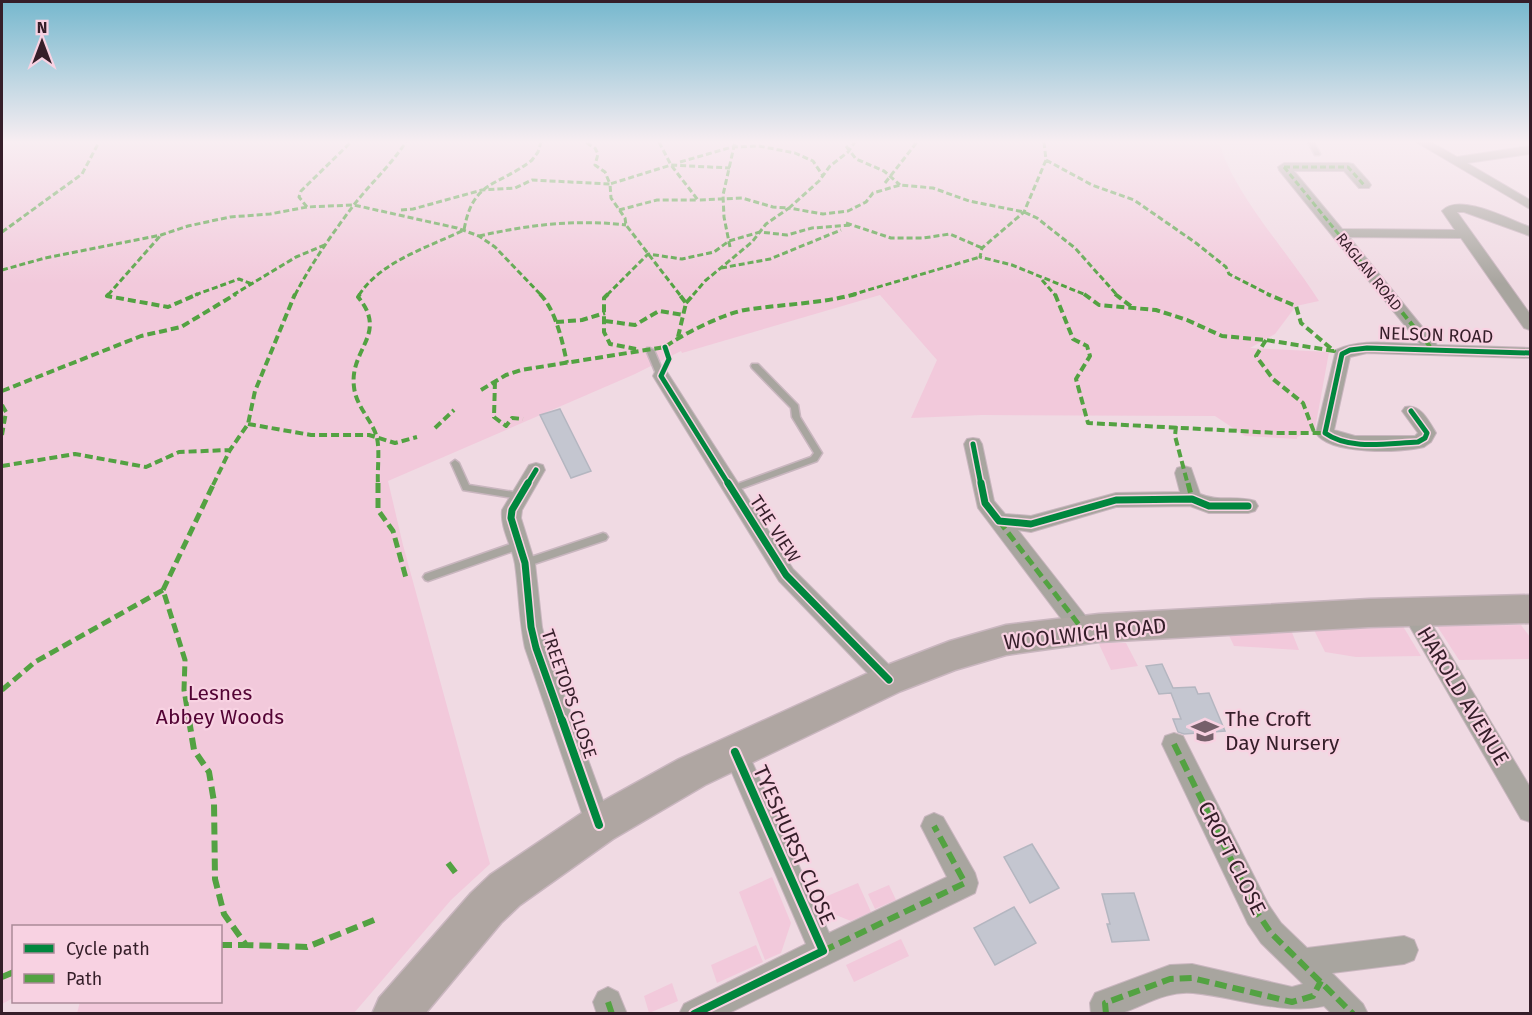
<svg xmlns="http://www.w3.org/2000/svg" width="1532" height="1015" font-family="'Fira Sans',sans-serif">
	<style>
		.green { fill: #f2c9db }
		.building { fill: #c4c6d0; stroke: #b4b6c0; stroke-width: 1.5 }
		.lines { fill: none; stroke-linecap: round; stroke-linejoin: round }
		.lane-casing { stroke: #c9b6bf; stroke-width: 3 }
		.street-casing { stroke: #c9b6bf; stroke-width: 2 }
		.primary-casing { stroke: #c9b6bf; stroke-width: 3 }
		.lane { fill: #a8a59f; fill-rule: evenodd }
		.street { fill: #a8a59f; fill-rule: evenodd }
		.primary { fill: #afa6a2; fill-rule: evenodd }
		.quiet-far3 { stroke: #53a242; stroke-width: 3; stroke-dasharray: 6 3; stroke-linecap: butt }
		.quiet-far2 { stroke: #53a242; stroke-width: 4; stroke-dasharray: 8 4; stroke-linecap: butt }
		.quiet-far1 { stroke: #53a242; stroke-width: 5; stroke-dasharray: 10 5; stroke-linecap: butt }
		.quiet { stroke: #53a242; stroke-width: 6; stroke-dasharray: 12 6; stroke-linecap: butt }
		.cycleway-far2-casing { stroke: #f8d2e2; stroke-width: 8 }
		.cycleway-far1-casing { stroke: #f8d2e2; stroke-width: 10 }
		.cycleway-casing { stroke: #f8d2e2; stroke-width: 12 }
		.cycleway-far2 { stroke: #00873e; stroke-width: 5 }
		.cycleway-far1 { stroke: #00873e; stroke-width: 7 }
		.cycleway { stroke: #00873e; stroke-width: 8 }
		.labels { text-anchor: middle; stroke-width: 4.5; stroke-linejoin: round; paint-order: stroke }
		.far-street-label { font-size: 15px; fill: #351e29; stroke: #f8d2e2 }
		.street-label { font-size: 18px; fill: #351e29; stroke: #f8d2e2 }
		.near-street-label { font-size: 21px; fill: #351e29; stroke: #f8d2e2 }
		.near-park-label { font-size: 21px; fill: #530334; stroke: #f8d2e2 }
		.near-poi-label { font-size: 21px; fill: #351e29; stroke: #f8d2e2; text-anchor: start }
	</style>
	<rect width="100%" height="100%" fill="#f0dae3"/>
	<path class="green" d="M2 142H1219C1234 195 1289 253 1319 301L1296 306 1275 334 1250 348 1329 352 1315 429 1297 437V439L1245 436 1215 416 982 415 911 418 937 360 880 295 682 353 681 351 635 374 388 481 403 545 490 864 451 900 354 1013H77L80 1002H220V926H14L13 998 2 1004Z
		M1401 623 1421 656 1356 657 1325 652 1312 626Z
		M1521 625 1530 637V659L1459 660 1437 626Z
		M1226 629 1291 630 1299 650 1234 646Z
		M1098 642 1126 643 1138 666 1111 670Z
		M772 877 791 923 781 953 765 960 739 892Z
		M858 883 871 912 851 921 823 910 818 900Z
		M889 885 896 900 875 909 868 894Z
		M901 939 909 956 854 982 846 965Z
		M756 945 763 962 717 983 711 965Z
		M672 983 678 1001 649 1013 644 996Z"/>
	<path class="building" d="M560 409 591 471 571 478 540 415Z
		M1162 664 1173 688 1195 687 1198 694 1209 693 1225 731 1184 734 1178 732 1173 719H1181L1171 693 1159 694 1146 666Z
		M1032 844 1059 888 1030 903 1004 857Z
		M1134 893 1149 940 1112 942 1107 924H1110L1102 894Z
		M1014 907 1036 943 995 965 974 928Z"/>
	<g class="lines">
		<defs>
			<path id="lane" d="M1308 142H1314L1320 154 1319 155H1315Z
				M647 348H650L654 350 665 376 664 378H658L657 376 646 350Z
				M752 364H758L798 405 800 417 822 453 817 461 732 492 728 489 729 487 811 457 814 453 792 417 791 408 752 368 751 366Z
				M455 460 459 463 469 485 520 493 524 496 520 499 463 490 451 463Z
				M603 533 606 534 608 537 606 540 525 567 522 566 520 563 522 560Z
				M519 541 522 542 524 545 522 548 428 581 425 580 423 577 425 574Z"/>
			<path id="street" d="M1416 142H1431L1457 157 1530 146V154L1467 163 1530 200V209Z
				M1284 163H1348L1353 164 1369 182 1371 185 1369 188H1359L1344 171H1294L1342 229 1455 230 1442 211C1459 192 1510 220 1530 227V236L1464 212H1457L1530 314V330L1524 328 1461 238 1349 237 1437 345 1530 348V358L1367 353 1350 357 1334 430 1355 436H1415L1418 433 1402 411 1405 407C1420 403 1429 421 1436 433L1431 442 1424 447C1402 453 1329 455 1316 433L1336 350C1361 338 1393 344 1420 344L1279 170 1278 167Z
				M661 370 667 372 793 569 897 673 900 680 897 687 889 690 881 687 779 581 653 376 655 372Z
				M973 438 979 439 982 444 994 501 1005 514 1031 516 1116 493 1180 492 1175 473 1177 468 1184 466 1191 468 1200 494C1218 502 1237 495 1255 501L1258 506 1255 511 1248 513H1209L1190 506 1116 507 1031 532 1018 530 1091 623 1094 630 1091 637 1083 639 1075 637 978 508 964 444 967 439Z
				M536 463 543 465 545 470 522 510 521 518 535 563 542 627 547 648 612 825 608 834 599 838 590 834 586 825 525 648C519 620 519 592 515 564 512 546 500 528 502 510L529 465Z
				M1414 605 1422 608 1530 787V822L1521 819 1406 620 1403 614 1406 608Z
				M1174 733 1183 736 1268 904 1281 923 1307 948 1404 936 1414 940 1418 950 1414 960 1404 964 1332 973 1363 1004 1368 1014H1332L1324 1006C1283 1015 1235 997 1193 993 1166 990 1142 1007 1119 1014 1111 1015 1099 1014 1091 1014L1090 1003 1095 993 1170 965 1192 964 1292 987 1303 984 1261 943 1248 924 1162 744 1165 736Z
				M735 741 744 744 829 933 947 877 921 826 925 817 934 813 943 817 975 873 978 883 975 893 727 1014H679L684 1004 806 944 723 752 726 744Z
				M608 987 618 992 627 1014H597L593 1002 598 992Z"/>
			<path id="primary" d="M1530 595V623L1369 627 1099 642 1006 655 955 670 901 691 705 785 613 839 520 905 501 923 425 1014H372L379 998 471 893 490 875 585 811 679 759 877 669 950 641 1006 625 1099 614 1369 599Z"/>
		</defs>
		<use href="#lane" class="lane-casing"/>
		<use href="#street" class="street-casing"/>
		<use href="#primary" class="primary-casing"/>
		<use href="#lane" class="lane"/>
		<use href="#street" class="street"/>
		<use href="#primary" class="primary"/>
		<path class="quiet-far3" d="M659 142 671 165 698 200 742 198 773 207 789 208 819 181 830 166 848 152 855 142
			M1044 142 1046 160
			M846 146 856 159 884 171 900 185
			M1046 160 1092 185 1134 200 1196 243 1226 267 1229 274 1270 295
			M1046 160 1024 212 982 248 980 257 1012 265 1086 295
			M680 162 732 147 759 146 795 153 813 161 823 176
			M1284 167 1388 295
			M1284 167H1348L1364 185
			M885 183 917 142
			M307 207 299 197 301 191 351 142
			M401 210 413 209 482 190 515 188 532 180 610 184 605 172 595 165 598 154 595 148 585 142
			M619 210 657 200H698
			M846 223 891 238H923L950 234 982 248
			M2 232 82 174 99 142
			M479 236C528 225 576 219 626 225
			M730 247 724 217 723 195 735 142
			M721 268 770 259 841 230
			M2 270 45 258 161 235 188 226 230 217 270 214 307 207 354 205 457 228 479 236 495 247 541 295
			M1042 280 1055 295
			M108 295 161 235
			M195 295 239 279 252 284
			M233 295 296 257 327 244
			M295 295C311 264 332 234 353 206 370 184 390 166 406 142
			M359 295C381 261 429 247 464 230 473 179 498 187 532 160L538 152 541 142
			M607 295 648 254 682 259 714 252 729 241 760 232 787 235 812 228 852 225
			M680 295 626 225 625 218 611 198 610 184 671 165 730 168
			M693 295 705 281 752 242 766 224 789 208 823 214 848 211 866 202 873 193 900 185 933 188 969 201 1024 212 1037 218 1075 248 1117 295
			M851 295 980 257"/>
		<path class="quiet-far2" d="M109 294 107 296 168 307 198 294
			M360 294 358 297C389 334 349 349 354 387 356 407 373 421 377 438 380 452 377 470 378 485
			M540 294C556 311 562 340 567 363
			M608 294 604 298V332L610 344 636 349
			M1055 294 1073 339 1087 346 1090 356 1076 379 1088 423 1277 433H1325
			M1084 294 1099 305 1156 310 1187 320 1222 336 1266 340 1334 351 1301 323 1296 306 1267 294
			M1115 294 1132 307
			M1387 294 1432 349
			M686 303 694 294
			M605 321 635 325 659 311 684 315
			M556 322 582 320 605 313
			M678 337 686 303 679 294
			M1266 340 1256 356 1273 379 1303 403 1314 432
			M495 381 494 417 506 426 512 418 523 419
			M481 390 506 375 521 370 665 347C681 335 725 313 745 310 782 304 820 304 856 294
			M2 391 141 336 181 327 236 294
			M2 405 6 412 2 435
			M248 424 311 435H369L395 443 417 437
			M1176 426 1175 436 1188 485
			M435 428 454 410
			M2 466 75 454 146 467 179 452 230 450
			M213 485 230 450 248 424 255 391 295 294"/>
		<path class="quiet-far1" d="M378 483V510L393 531 406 578
			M1188 483 1192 499
			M999 521 1083 630
			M2 690 35 662 163 590
			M189 721 184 690 185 660 163 590 214 483"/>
		<path class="quiet" d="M189 720 194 750 209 772 214 802 215 879 224 914 246 945 307 947 379 918
			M1174 744 1258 914 1271 933 1353 1014
			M448 863 458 876
			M220 945H246
			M823 951 965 883 934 826
			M2 977 14 972
			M608 1002 612 1014
			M1106 1014 1105 1003 1170 979 1192 978 1292 1002 1313 996 1321 981"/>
		<defs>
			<path id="cycleway-far2" d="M665 347 669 359 661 376 729 485
				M1411 411 1427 433 1425 438 1418 442C1389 443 1350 451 1325 433L1342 354 1350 350 1367 348 1530 353
				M973 444 981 485
				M527 485 536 470"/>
			<path id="cycleway-far1" d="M528 483 512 510 511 518 525 563 531 627 536 648 562 721
				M728 483 786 575 889 680
				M981 483 985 503 999 521 1031 524 1116 500 1192 499 1209 506H1248"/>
			<path id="cycleway" d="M562 720 599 825
				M694 1014 823 951 735 752"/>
		</defs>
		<use href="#cycleway-far2" class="cycleway-far2-casing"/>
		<use href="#cycleway-far1" class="cycleway-far1-casing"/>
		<use href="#cycleway" class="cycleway-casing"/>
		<use href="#cycleway-far2" class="cycleway-far2"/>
		<use href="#cycleway-far1" class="cycleway-far1"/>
		<use href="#cycleway" class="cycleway"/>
	</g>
	<linearGradient id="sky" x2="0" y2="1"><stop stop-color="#76b8ce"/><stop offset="0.5" stop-color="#f8eef2"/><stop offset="1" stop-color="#f8eef2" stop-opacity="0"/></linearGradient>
	<rect width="1532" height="284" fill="url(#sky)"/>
	<defs>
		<symbol id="school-bare" viewBox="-9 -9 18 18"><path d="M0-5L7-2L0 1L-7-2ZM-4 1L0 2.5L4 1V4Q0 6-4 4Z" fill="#76606a" stroke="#f8d2e2" stroke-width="2.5" paint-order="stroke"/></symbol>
	</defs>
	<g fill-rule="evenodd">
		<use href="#school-bare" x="1186" y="712" width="38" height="38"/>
	</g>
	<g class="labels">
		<g class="far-street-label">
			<text transform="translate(1369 272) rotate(51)" y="5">RAGLAN ROAD</text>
		</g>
		<g class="street-label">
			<text transform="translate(1436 335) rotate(2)" y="6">NELSON ROAD</text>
			<text transform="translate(775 529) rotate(57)" y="6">THE VIEW</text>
			<text transform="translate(569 694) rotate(71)" y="6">TREETOPS CLOSE</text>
		</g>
		<g class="near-street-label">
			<text transform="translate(1085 634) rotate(-6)" y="7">WOOLWICH ROAD</text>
			<text transform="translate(1463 696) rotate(59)" y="7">HAROLD AVENUE</text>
			<text transform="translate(794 845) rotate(66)" y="7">TYESHURST CLOSE</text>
			<text transform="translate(1232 858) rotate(63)" y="7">CROFT CLOSE</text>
		</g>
		<g class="near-park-label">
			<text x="220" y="700">Lesnes<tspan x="220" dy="24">Abbey Woods</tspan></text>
		</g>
		<g class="near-poi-label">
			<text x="1225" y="726">The Croft<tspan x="1225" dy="24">Day Nursery</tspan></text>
		</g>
	</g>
	<rect width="1532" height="1015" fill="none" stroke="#351e29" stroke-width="6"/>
	<rect x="12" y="925" width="210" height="78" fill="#f8d2e2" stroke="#aa8a98" stroke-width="1.5"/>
	<rect x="24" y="944" width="30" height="9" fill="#00873e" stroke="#aa8a98" stroke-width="1.5"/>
	<text x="66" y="955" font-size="18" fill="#351e29">Cycle path</text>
	<rect x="24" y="974" width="30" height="9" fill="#53a242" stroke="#aa8a98" stroke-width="1.5"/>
	<text x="66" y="985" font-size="18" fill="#351e29">Path</text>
	<g transform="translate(42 42)" stroke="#f8d2e2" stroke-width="4.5" paint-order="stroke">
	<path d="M0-4.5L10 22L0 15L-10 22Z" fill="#351e29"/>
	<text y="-9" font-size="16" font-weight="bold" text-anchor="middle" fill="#351e29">N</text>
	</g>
</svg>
